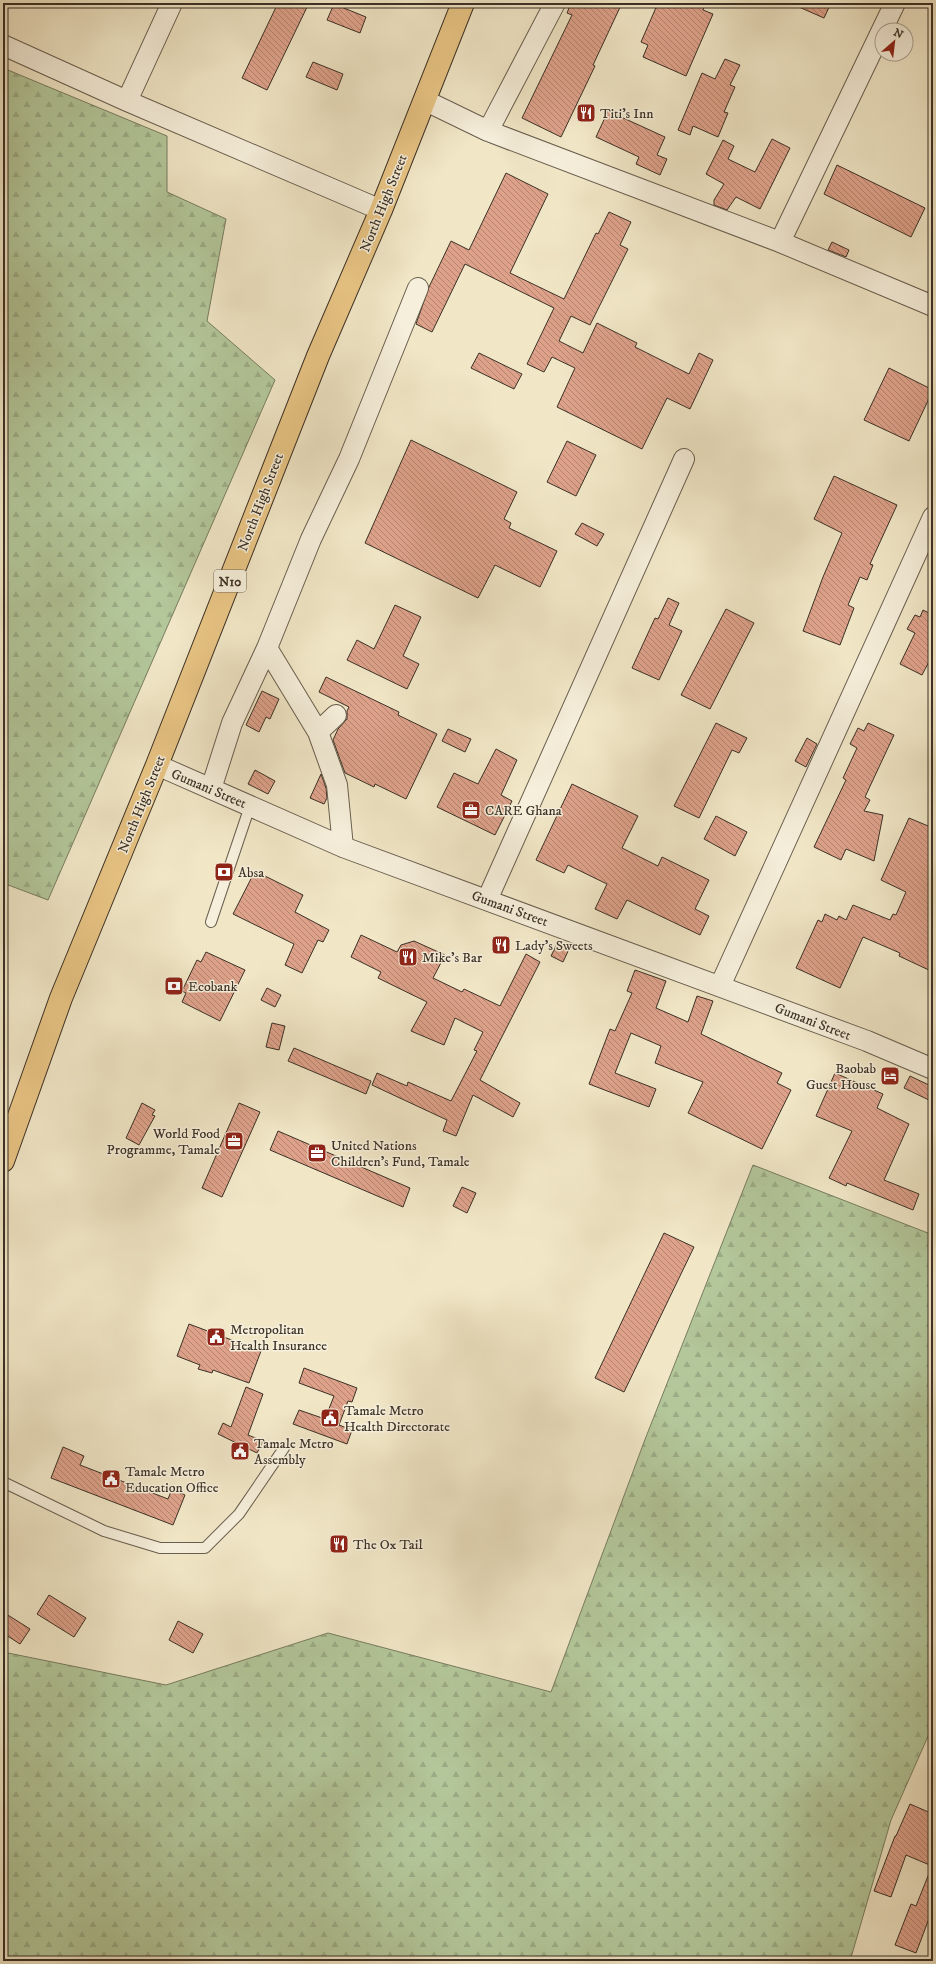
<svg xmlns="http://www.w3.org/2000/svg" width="936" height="1964" font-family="'IM FELL DW Pica',serif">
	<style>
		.forest { fill: url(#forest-firs); stroke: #777c60 }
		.building { fill: url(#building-back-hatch); stroke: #3b3025 }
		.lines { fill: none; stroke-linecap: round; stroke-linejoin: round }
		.service-casing { stroke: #685e4e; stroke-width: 12 }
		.minor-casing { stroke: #685e4e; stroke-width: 22 }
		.trunk-casing { stroke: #3b3025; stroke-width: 24 }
		.service { stroke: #f6efdb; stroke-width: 10 }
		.minor { stroke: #f6efdb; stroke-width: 20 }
		.trunk { stroke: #e8c484; stroke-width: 22 }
		.labels { text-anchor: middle; stroke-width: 3; stroke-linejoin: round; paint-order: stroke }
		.shield { fill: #f6efdb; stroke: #73695c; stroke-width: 1 }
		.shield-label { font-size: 13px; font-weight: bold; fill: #3b3025 }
		.poi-label { font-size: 14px; fill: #3b3025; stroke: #f6efdb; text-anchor: start }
		.street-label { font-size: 14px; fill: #3b3025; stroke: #f6efdb }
	</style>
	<defs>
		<pattern id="forest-firs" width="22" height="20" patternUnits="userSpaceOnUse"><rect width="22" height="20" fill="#b3c79a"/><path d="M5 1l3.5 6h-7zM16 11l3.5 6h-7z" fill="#9bab85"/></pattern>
		<pattern id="building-back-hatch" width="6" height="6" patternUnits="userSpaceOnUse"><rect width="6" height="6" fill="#dea28b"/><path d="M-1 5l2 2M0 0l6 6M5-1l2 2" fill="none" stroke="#b58471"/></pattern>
	</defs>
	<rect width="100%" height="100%" fill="#f1e7c7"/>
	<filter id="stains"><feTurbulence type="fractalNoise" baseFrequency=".005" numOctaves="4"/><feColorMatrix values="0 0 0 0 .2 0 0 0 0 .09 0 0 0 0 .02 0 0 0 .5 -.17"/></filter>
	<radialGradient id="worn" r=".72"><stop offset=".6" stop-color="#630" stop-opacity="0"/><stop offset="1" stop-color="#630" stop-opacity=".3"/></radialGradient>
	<path class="forest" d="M3 68 167 136V192L226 219 207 321 275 380 48 900 3 883Z
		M753 1165 933 1235V1725L891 1820 850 1961H3V1652L166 1685 328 1633 551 1692 644 1442Z"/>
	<path class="building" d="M278 3H309L267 90 242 78Z
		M571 3H622L593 65 595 66 561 137 522 118 572 15 567 13Z
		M658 3H705L703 10 713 14 686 76 643 57 648 45 641 42Z
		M790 3H831L824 18Z
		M334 4 366 17 360 33 327 20Z
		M725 59 740 65 730 85 735 87 724 112 728 113 718 137 693 126 690 135 678 130 702 73 715 79Z
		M313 62 343 74 337 90 306 77Z
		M608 111 665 137 657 155 667 159 660 175 636 164 639 157 596 137Z
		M772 139 790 148 760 209 736 197 727 210 714 205V200L724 184 706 174 723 140 734 146 728 159 755 172Z
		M837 165 925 208 911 237 824 194Z
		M506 173 548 194 510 273 564 299 596 233 598 234 609 212 631 222 620 245 628 249 590 325 571 316 559 341 583 353 597 323 637 343 635 347 689 374 699 353 713 360 690 409 667 398 642 449 557 407 575 368 552 357 544 372 527 364 554 308 465 264 432 332 416 324 429 287 451 241 469 250Z
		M832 242 849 250 846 257 828 250Z
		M479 353 522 374 514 389 471 368Z
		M889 368 933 390 909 441 864 420Z
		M411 440 517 492 504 519 511 523 509 528 557 551 540 587 495 565 478 598 365 543Z
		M567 441 596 455 576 496 547 482Z
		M834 476 897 505 870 564 873 565 867 580 860 577 848 605 854 608 840 645 803 631 823 577 842 533 814 519Z
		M582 523 604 534 597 546 575 534Z
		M668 598 679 603 669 625 682 631 659 680 632 668 655 618 658 619Z
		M395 605 421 617 403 656 419 664 407 689 347 660 357 640 374 649Z
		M726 609 754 623 710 709 681 695Z
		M923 610 933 615V654L922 675 900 664 915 633 907 629 915 615 920 617Z
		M326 677 399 712 398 715 437 734 406 799 375 784 374 787 345 773 333 740 338 729 347 719V711L349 707 319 692Z
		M262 691 279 699 270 719 266 717 259 732 246 725Z
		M716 723 747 738 739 753 732 750 699 818 674 806Z
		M868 723 894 735 865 797 870 800 864 811 883 815 874 861 846 849 841 860 814 847 846 780 843 778 857 748 850 744 858 728 864 731Z
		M448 729 471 739 465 752 442 741Z
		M807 738 817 744 806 767 795 761Z
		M496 749 517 760 501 795 512 801 495 835 437 807 454 773 478 784Z
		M255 770 275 781 268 794 248 784Z
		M321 774 326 788 327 798 324 804 310 798Z
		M572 784 638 816 622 848 658 866 662 857 709 880 695 909 709 916 700 935 627 900 617 919 595 909 607 884 568 865 564 873 536 860Z
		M716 816 747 832 735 856 704 839Z
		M909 818 933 828V972L899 956 900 953 863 937 840 988 796 968 818 920 822 922 825 914 837 920 839 916 846 920 853 905 890 920 893 914 896 915 906 892 881 880Z
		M255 871 303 895 295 912 329 930 323 942 318 940 302 973 285 965 294 944 233 914Z
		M361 935 397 952 401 945 414 941 445 955 433 978 462 992 464 989 500 1006 526 954 540 962 480 1080 520 1103 513 1117 473 1095 456 1136 443 1131 447 1120 372 1085 377 1073 407 1086 408 1082 451 1101 477 1051 474 1050 483 1032 455 1018 444 1045 411 1031 427 1002 378 978 381 972 351 957Z
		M558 942 570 947 563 962 551 956Z
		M206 952 245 970 220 1021 182 1002 186 993 182 991 197 960 201 962Z
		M635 970 666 981 656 1008 688 1022 697 996 713 1001 701 1034 782 1073 777 1083 791 1090 762 1149 688 1113 703 1082 655 1063 661 1046 631 1033 615 1073 656 1089 649 1107 589 1084 610 1029 615 1031 632 993 627 991Z
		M267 988 281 995 275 1007 261 1000Z
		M272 1023 285 1026 279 1050 266 1047Z
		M294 1048 371 1081 366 1094 288 1061Z
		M835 1073 883 1094 877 1108 909 1124 884 1180 919 1194 913 1210 847 1183 846 1186 829 1178 852 1131 816 1116Z
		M910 1076 933 1087V1102L904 1088Z
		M142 1103 155 1110 152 1115 155 1116 139 1145 126 1138Z
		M239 1103 260 1112 222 1197 202 1188Z
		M278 1131 410 1188 403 1207 270 1150Z
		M462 1187 476 1193 467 1213 453 1206Z
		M664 1233 694 1247 624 1392 595 1378Z
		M189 1324 261 1351 249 1383 213 1370 212 1373 198 1369 200 1365 177 1356Z
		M304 1368 357 1388 352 1402 348 1401 339 1425 352 1430 347 1444 293 1424 299 1410 325 1419 334 1396 299 1383Z
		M246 1387 263 1394 248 1435 263 1441 257 1453 218 1434 223 1423 231 1427Z
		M63 1447 84 1456 80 1465 168 1499 172 1489 185 1495 173 1525 51 1478Z
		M49 1595 86 1618 74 1637 37 1614Z
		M3 1612 30 1629 20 1644 3 1633Z
		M178 1621 203 1634 193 1653 169 1640Z
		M910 1804 933 1814V1908L916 1953 895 1945 911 1904 916 1906 932 1866 906 1855 891 1897 874 1891 895 1836H896Z"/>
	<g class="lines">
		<defs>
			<path id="service" d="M211 922 250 806
				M3 1482 104 1531 160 1548H205L239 1514 284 1448"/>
			<path id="minor" d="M882 30 895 3
				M3 45 127 101 381 210
				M424 100 488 131 780 242 933 306
				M127 101 172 3
				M488 131 555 3
				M780 242 882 30
				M318 732 336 715
				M157 765 343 847 867 1041 933 1069
				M211 789 232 723 267 648
				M343 847 337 785 318 732 267 648 311 539 349 459 418 288
				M487 900 684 459
				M720 986 933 517"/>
			<path id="trunk" d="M3 1161 61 998 157 765 318 356 381 210 463 3"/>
		</defs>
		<use href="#service" class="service-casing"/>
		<use href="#minor" class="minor-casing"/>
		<use href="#trunk" class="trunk-casing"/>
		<use href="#service" class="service"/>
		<use href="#minor" class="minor"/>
		<use href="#trunk" class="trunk"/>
	</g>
	<defs>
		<symbol id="restaurant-square" viewBox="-11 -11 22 22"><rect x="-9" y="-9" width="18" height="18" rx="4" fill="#8f2418" stroke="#f6efdb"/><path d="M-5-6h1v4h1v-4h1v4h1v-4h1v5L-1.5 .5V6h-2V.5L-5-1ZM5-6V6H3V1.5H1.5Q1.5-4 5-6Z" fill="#fff"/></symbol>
		<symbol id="office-square" viewBox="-11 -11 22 22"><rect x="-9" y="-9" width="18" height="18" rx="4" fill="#8f2418" stroke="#f6efdb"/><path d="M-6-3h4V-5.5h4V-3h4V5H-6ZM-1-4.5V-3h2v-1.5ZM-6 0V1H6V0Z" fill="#fff"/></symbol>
		<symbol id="bank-square" viewBox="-11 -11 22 22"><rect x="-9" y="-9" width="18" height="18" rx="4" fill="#8f2418" stroke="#f6efdb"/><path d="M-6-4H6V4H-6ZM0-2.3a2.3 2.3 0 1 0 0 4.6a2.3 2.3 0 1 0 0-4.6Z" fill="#fff"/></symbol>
		<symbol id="hotel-square" viewBox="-11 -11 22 22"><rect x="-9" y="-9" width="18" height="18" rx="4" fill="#8f2418" stroke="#f6efdb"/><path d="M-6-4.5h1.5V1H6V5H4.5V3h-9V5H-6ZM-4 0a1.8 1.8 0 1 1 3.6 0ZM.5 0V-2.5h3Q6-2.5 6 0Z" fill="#fff"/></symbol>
		<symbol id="civic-square" viewBox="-11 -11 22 22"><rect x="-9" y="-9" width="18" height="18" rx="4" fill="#8f2418" stroke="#f6efdb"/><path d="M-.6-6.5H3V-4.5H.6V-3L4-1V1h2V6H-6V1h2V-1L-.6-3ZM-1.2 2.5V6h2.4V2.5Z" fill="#fff"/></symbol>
	</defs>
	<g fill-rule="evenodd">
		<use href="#restaurant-square" x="575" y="102" width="22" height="22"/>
		<use href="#office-square" x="460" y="799" width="22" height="22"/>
		<use href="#bank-square" x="213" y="861" width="22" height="22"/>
		<use href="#restaurant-square" x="490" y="934" width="22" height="22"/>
		<use href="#restaurant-square" x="397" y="946" width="22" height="22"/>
		<use href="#bank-square" x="163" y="975" width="22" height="22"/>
		<use href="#hotel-square" x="879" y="1065" width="22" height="22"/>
		<use href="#office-square" x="223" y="1130" width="22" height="22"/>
		<use href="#office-square" x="306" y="1142" width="22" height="22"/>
		<use href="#civic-square" x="205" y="1326" width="22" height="22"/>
		<use href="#civic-square" x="319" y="1407" width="22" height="22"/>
		<use href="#civic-square" x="229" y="1440" width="22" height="22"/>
		<use href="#civic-square" x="100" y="1468" width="22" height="22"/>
		<use href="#restaurant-square" x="328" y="1533" width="22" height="22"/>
	</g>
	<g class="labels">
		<rect class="shield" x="214" y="570" width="32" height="22" rx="3"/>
		<g class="shield-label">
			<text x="230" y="586">N10</text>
		</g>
		<g class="poi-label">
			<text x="600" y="118">Titi's Inn</text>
			<text x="485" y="815">CARE Ghana</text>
			<text x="238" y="877">Absa</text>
			<text x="515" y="950">Lady's Sweets</text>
			<text x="422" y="962">Mike's Bar</text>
			<text x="188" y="991">Ecobank</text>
			<text x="876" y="1073" text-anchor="end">Baobab<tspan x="876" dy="16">Guest House</tspan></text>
			<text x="220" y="1138" text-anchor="end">World Food<tspan x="220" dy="16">Programme, Tamale</tspan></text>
			<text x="331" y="1150">United Nations<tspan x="331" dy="16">Children's Fund, Tamale</tspan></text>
			<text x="230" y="1334">Metropolitan<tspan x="230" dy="16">Health Insurance</tspan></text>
			<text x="344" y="1415">Tamale Metro<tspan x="344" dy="16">Health Directorate</tspan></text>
			<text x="254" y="1448">Tamale Metro<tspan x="254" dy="16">Assembly</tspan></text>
			<text x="125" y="1476">Tamale Metro<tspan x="125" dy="16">Education Office</tspan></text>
			<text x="353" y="1549">The Ox Tail</text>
		</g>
		<g class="street-label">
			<text transform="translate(383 203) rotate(-68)" y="5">North High Street</text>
			<text transform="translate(260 502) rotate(-69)" y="5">North High Street</text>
			<text transform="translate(209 788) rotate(23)" y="5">Gumani Street</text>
			<text transform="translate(141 804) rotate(-68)" y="5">North High Street</text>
			<text transform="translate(510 908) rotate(20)" y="5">Gumani Street</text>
			<text transform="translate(813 1021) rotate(21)" y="5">Gumani Street</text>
		</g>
	</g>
	<rect width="936" height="1964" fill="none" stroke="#f1e7c7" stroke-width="16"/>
	<rect x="4" y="4" width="928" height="1956" fill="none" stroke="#3b3025" stroke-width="2"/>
	<rect x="8" y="8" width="920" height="1948" fill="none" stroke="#3b3025"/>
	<g transform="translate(894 42) rotate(28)"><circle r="19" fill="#f6efdb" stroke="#aba392"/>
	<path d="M0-3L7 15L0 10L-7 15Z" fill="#8f2418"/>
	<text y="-6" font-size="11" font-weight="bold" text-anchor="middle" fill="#3b3025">N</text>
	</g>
	<rect width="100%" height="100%" filter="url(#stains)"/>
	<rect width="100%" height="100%" fill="url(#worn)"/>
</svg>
